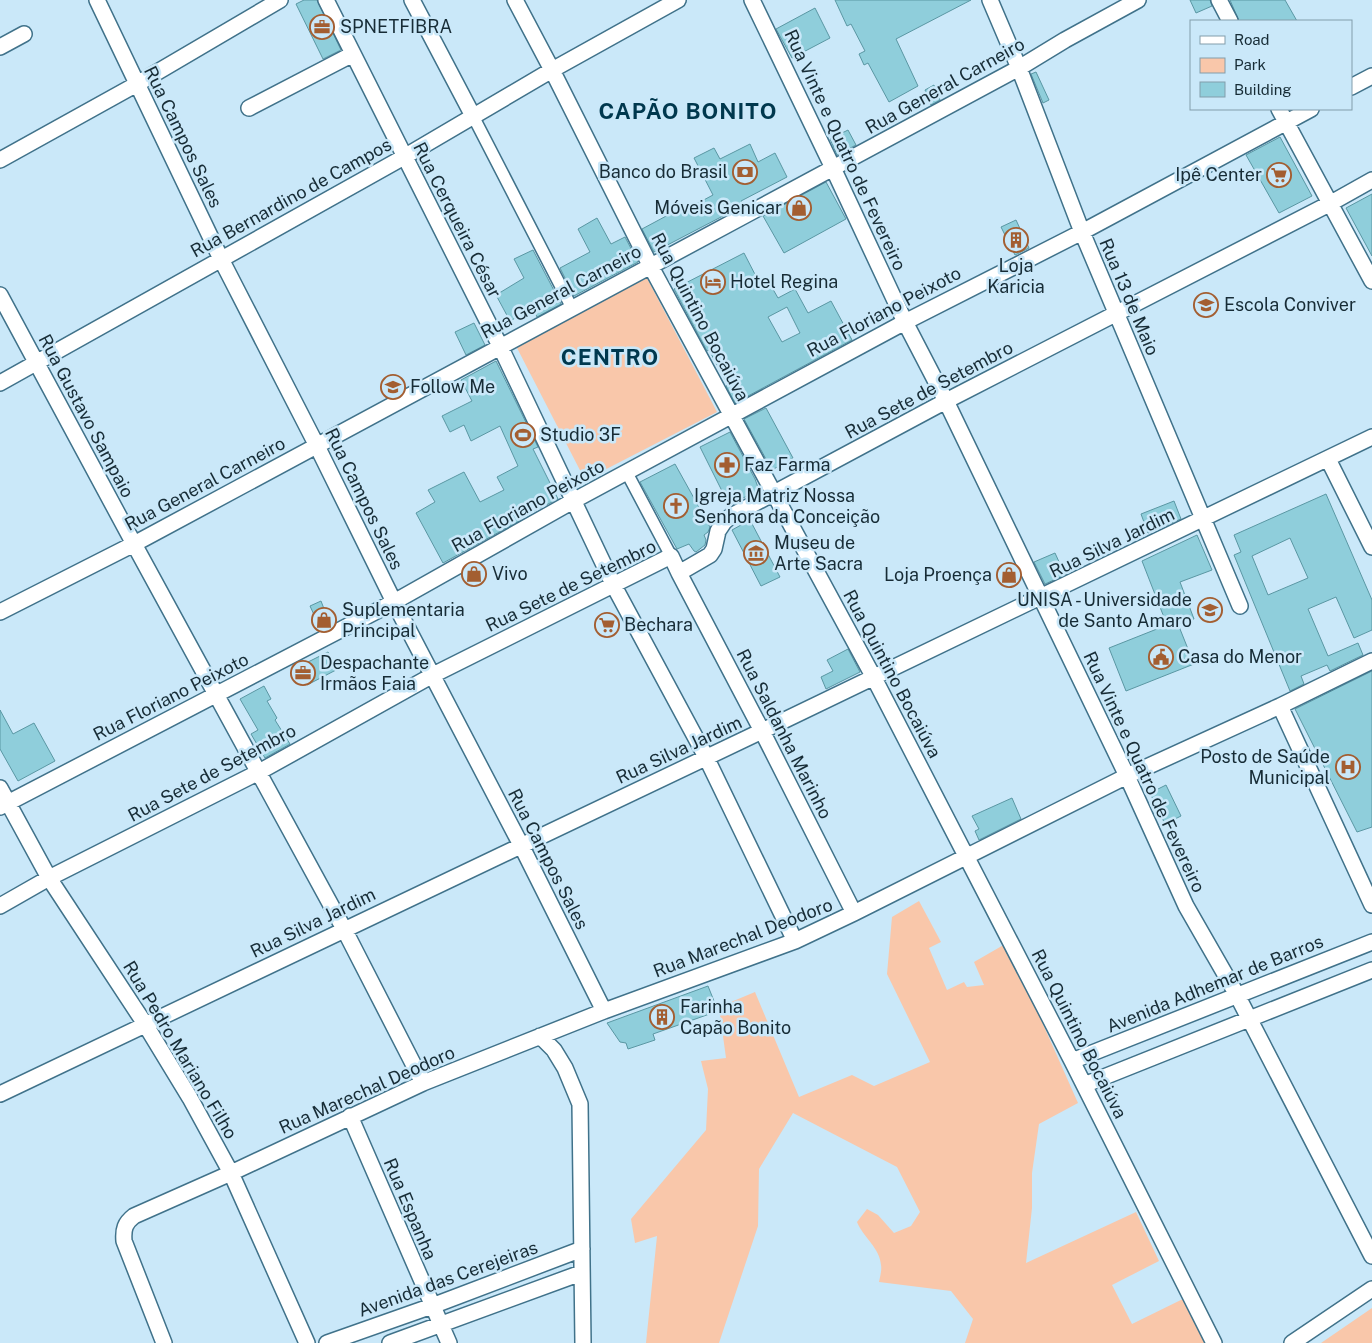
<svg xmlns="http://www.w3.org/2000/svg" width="1372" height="1343" font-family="'Public Sans',sans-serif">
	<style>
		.green { fill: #f9c7aa }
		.building { fill: #8fcedb; stroke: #5a97a3; fill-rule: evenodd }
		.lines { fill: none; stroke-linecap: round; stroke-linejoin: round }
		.pedestrian-casing { stroke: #40728a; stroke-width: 14 }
		.minor-casing { stroke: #40728a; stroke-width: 18 }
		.pedestrian { stroke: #fff; stroke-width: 11 }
		.minor { stroke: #fff; stroke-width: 15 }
		.labels { text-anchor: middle; stroke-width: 5; stroke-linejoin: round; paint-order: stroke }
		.poi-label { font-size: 18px; fill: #172c36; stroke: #cae8f9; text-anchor: start }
		.street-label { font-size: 18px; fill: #172c36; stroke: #cae8f9 }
		.district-label { font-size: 22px; font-weight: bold; letter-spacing: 1px; fill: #00384e; stroke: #cae8f9 }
	</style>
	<rect width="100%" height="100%" fill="#cae8f9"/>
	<path class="green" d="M647 278 717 412 585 480 516 346Z
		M919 901 941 942 929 948 947 990 964 982 967 987 984 985 974 962 1007 943 1078 1103 1039 1124 1032 1173V1208L1026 1263 1136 1212 1159 1261 1112 1285 1132 1324 1189 1296 1204 1343H965L973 1319 951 1291 879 1282C880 1277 882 1270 881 1265 880 1248 863 1237 857 1222L867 1209 878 1215 894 1233 911 1226 920 1212 897 1167 793 1113 759 1169 758 1226 719 1343H646L657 1236 635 1243 631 1219 706 1130 708 1089 701 1061 726 1058 719 1007 755 992 799 1097 852 1075 874 1086 930 1062 887 974 892 917Z
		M1372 1308V1343H1321Z"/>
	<path class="building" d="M304 0H317L341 50 323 59 296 4Z
		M835 0H971L896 39 918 86 889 102 868 63 864 65 859 54 865 51 851 24 847 26Z
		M1190 0H1210L1212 6 1196 13Z
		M1230 0H1285L1297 21H1239Z
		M815 8 830 38 792 58 776 29Z
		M1036 72 1049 100 1043 103 1031 74Z
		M934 85 940 100 931 105 925 90Z
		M848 130 856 145 837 155 830 139Z
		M1280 137 1312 196 1279 213 1246 155Z
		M750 144 758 162 775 153 787 177 741 201 744 205 654 252 642 229 683 207 685 210 713 195 694 158 714 148 720 159Z
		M826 182 846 219 784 253 763 216Z
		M1372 194V256L1346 208Z
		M597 218 611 244 625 237 638 262 574 296 560 268 590 252 578 229Z
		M1016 220 1029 248 1015 255 1001 227Z
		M533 250 561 304 537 317 533 308 510 321 496 295 524 278 514 259Z
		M744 253 762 288 770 284 778 298 795 289 808 313 831 301 852 340 735 403 726 386 728 385 709 350 707 351 674 289ZM787 307 800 333 782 342 768 317Z
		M474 323 485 345 466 355 455 332Z
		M496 361 538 447 533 449 558 499 520 518 521 520 443 563 416 513 435 502 428 490 464 472 480 502 504 490 497 477 518 466 500 426 471 441 464 425 450 432 442 416 472 401 461 380Z
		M766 408 793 458 772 470 744 419Z
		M730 432 755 479 759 490 729 505 700 447Z
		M675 464 710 527 708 532 704 535 706 540 705 545 696 552 694 551 689 544 677 549 640 482Z
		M1326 494 1372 600V630L1354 638 1336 597 1308 609 1328 656 1358 643 1363 655 1330 671 1327 665 1301 676 1304 684 1290 691 1234 555 1241 552 1234 535ZM1290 538 1308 578 1268 595 1252 556Z
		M1174 501 1181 519 1148 533 1141 514Z
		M750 520 780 577 761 586 732 530Z
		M1197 535 1212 570 1180 582 1194 619 1178 624 1194 664 1126 691 1109 648 1167 625 1142 561Z
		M1055 553 1065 575 1045 584 1034 562Z
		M1014 565 1020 578 1005 584 999 571Z
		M321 601 326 614 330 613 333 623 321 630 310 606Z
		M848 649 860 672 826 689 821 677 833 671 827 660Z
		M328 652 336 670 307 685 298 667Z
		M1372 671V827L1357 832 1295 709Z
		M264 686 271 699 267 701 277 718 275 720 290 744 265 758 251 734 258 730 240 699Z
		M0 710 13 734 34 723 55 761 18 781 0 749Z
		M1166 785 1181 816 1165 824 1150 793Z
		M1012 798 1021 819 979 840 975 831 979 829 972 816Z
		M708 986 718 1011 653 1034 655 1040 628 1049 626 1043 620 1042 607 1023Z"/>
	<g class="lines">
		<defs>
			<path id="pedestrian" d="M473 116 572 308
				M627 473 671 556"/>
			<path id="minor" d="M97 0 221 259 317 446 394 602 521 845 604 1011
				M326 0 500 346 614 586 706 757 795 941
				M412 0 473 116
				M515 0 552 70 650 265 873 676 1072 1061 1214 1343
				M752 0 833 168 905 322 946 401 1127 776 1186 906 1237 995 1372 1256
				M990 0 1019 68 1082 232 1240 606
				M1219 0 1230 21
				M0 47 24 34
				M1351 87 1372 76
				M249 108 353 54
				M1279 109 1372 281
				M0 160 137 84 280 0
				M0 295 134 544 344 929 423 1083
				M0 383 404 157 552 70 678 0
				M1328 459 1372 547
				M679 573 762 731 854 913
				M0 612 134 544 1019 68 1065 40 1138 0
				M1280 706 1372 905
				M0 788 49 878 145 1024 190 1098 231 1173 307 1343
				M0 807 394 602 573 501 905 322 1082 232 1311 109
				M0 906 49 878 259 772 433 675 671 556 679 573 710 555 714 549 718 531 724 522 731 516 946 401 1331 203 1372 180
				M540 1036 554 1050 565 1068 580 1104 583 1343
				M1072 1061 1372 942
				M1084 1085 1372 970
				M0 1094 762 731 1372 437
				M350 1116 449 1343
				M164 1343 124 1241C123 1229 125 1223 134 1216L231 1173 423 1083 604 1011 795 941 854 913 1127 776 1280 706 1372 661
				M327 1343 432 1306 582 1249
				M390 1343 581 1273
				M1292 1343 1372 1289"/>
		</defs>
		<use href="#pedestrian" class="pedestrian-casing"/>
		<use href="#minor" class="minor-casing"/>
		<use href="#pedestrian" class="pedestrian"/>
		<use href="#minor" class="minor"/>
	</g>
	<defs>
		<symbol id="office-ring" viewBox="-11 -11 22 22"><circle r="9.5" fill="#cae8f9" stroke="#a35e31" stroke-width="1.5"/><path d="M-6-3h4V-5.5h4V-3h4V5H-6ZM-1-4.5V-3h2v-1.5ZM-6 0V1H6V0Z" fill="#a35e31"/></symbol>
		<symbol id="bank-ring" viewBox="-11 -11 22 22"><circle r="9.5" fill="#cae8f9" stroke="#a35e31" stroke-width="1.5"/><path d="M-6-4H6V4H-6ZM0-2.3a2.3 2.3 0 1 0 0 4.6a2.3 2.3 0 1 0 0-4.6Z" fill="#a35e31"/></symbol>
		<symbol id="supermarket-ring" viewBox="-11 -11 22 22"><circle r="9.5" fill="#cae8f9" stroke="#a35e31" stroke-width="1.5"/><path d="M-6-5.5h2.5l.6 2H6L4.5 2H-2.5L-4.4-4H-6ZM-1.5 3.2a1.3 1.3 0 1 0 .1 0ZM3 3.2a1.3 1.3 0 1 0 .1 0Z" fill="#a35e31"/></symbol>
		<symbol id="shop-ring" viewBox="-11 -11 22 22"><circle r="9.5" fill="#cae8f9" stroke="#a35e31" stroke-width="1.5"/><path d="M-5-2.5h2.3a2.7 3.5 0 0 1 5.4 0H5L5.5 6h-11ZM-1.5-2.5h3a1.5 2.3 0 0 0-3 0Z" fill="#a35e31"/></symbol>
		<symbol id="building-ring" viewBox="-11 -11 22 22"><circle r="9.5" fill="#cae8f9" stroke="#a35e31" stroke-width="1.5"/><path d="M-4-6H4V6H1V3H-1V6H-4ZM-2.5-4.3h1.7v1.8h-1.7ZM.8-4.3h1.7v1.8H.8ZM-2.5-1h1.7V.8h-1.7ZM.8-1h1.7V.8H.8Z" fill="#a35e31"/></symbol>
		<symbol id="hotel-ring" viewBox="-11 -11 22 22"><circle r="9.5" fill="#cae8f9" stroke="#a35e31" stroke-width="1.5"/><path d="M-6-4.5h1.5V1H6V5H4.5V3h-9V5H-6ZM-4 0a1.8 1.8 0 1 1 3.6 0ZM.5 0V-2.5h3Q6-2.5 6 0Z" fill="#a35e31"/></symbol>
		<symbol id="school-ring" viewBox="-11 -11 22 22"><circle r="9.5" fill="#cae8f9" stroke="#a35e31" stroke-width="1.5"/><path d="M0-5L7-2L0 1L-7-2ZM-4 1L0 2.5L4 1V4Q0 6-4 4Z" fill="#a35e31"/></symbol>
		<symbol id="stadium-ring" viewBox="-11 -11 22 22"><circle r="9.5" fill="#cae8f9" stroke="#a35e31" stroke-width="1.5"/><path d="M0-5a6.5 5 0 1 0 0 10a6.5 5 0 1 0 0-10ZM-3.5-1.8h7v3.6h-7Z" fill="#a35e31"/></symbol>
		<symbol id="pharmacy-ring" viewBox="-11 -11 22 22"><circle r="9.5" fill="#cae8f9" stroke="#a35e31" stroke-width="1.5"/><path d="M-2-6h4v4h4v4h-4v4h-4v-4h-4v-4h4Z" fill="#a35e31"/></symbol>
		<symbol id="church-ring" viewBox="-11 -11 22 22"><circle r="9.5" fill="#cae8f9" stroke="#a35e31" stroke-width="1.5"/><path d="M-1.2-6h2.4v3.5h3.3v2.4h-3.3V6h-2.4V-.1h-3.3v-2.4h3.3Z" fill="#a35e31"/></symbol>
		<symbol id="museum-ring" viewBox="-11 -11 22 22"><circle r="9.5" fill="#cae8f9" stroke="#a35e31" stroke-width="1.5"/><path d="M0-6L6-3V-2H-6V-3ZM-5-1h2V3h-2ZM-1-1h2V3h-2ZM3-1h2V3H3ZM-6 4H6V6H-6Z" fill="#a35e31"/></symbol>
		<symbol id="university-ring" viewBox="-11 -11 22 22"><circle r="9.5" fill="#cae8f9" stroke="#a35e31" stroke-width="1.5"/><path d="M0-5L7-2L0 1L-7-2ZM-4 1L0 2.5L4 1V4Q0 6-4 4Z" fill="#a35e31"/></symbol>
		<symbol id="civic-ring" viewBox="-11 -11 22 22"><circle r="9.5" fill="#cae8f9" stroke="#a35e31" stroke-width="1.5"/><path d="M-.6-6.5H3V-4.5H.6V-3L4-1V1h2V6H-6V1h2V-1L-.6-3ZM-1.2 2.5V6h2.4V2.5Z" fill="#a35e31"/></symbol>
		<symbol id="hospital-ring" viewBox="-11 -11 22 22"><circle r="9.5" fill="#cae8f9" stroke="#a35e31" stroke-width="1.5"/><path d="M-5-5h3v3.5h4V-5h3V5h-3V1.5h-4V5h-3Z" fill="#a35e31"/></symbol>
	</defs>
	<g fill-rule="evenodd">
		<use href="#office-ring" x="308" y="13" width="28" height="28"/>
		<use href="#bank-ring" x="731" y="158" width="28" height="28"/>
		<use href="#supermarket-ring" x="1265" y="161" width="28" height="28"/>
		<use href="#shop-ring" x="785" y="194" width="28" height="28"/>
		<use href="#building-ring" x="1002" y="226" width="28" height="28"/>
		<use href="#hotel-ring" x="699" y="268" width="28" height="28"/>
		<use href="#school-ring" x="1192" y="291" width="28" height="28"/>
		<use href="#school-ring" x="379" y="373" width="28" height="28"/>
		<use href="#stadium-ring" x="509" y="421" width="28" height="28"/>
		<use href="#pharmacy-ring" x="713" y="451" width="28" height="28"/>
		<use href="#church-ring" x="662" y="492" width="28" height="28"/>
		<use href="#museum-ring" x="742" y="539" width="28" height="28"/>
		<use href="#shop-ring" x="460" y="560" width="28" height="28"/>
		<use href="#shop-ring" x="995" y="561" width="28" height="28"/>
		<use href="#university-ring" x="1196" y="596" width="28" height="28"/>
		<use href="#shop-ring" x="310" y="606" width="28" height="28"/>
		<use href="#supermarket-ring" x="593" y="611" width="28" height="28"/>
		<use href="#civic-ring" x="1147" y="643" width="28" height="28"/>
		<use href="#office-ring" x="289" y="659" width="28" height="28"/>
		<use href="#hospital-ring" x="1334" y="753" width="28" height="28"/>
		<use href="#building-ring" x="648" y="1003" width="28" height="28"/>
	</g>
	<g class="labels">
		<g class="poi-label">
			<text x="340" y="33">SPNETFIBRA</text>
			<text x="728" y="178" text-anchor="end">Banco do Brasil</text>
			<text x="1262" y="181" text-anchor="end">Ipê Center</text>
			<text x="782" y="214" text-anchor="end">Móveis Genicar</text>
			<text x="1016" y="272" text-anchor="middle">Loja<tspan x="1016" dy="21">Karicia</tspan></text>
			<text x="730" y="288">Hotel Regina</text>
			<text x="1224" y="311">Escola Conviver</text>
			<text x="410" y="393">Follow Me</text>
			<text x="540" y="441">Studio 3F</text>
			<text x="744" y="471">Faz Farma</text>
			<text x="694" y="502">Igreja Matriz Nossa<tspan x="694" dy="21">Senhora da Conceição</tspan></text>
			<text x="774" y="549">Museu de<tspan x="774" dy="21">Arte Sacra</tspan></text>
			<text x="492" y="580">Vivo</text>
			<text x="992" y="581" text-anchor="end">Loja Proença</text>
			<text x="1192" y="606" text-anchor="end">UNISA - Universidade<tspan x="1192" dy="21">de Santo Amaro</tspan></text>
			<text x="342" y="616">Suplementaria<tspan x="342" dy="21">Principal</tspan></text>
			<text x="624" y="631">Bechara</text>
			<text x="1178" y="663">Casa do Menor</text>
			<text x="320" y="669">Despachante<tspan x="320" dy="21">Irmãos Faia</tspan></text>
			<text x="1330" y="763" text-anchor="end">Posto de Saúde<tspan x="1330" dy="21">Municipal</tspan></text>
			<text x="680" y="1013">Farinha<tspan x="680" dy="21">Capão Bonito</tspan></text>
		</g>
		<g class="street-label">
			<text transform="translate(945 86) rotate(-29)" y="6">Rua General Carneiro</text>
			<text transform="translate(183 137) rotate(64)" y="6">Rua Campos Sales</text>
			<text transform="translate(845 150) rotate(65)" y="6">Rua Vinte e Quatro de Fevereiro</text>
			<text transform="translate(291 198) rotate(-29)" y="6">Rua Bernardino de Campos</text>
			<text transform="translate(457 220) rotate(63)" y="6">Rua Cerqueira César</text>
			<text transform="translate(561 292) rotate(-28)" y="6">Rua General Carneiro</text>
			<text transform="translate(1129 297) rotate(67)" y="6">Rua 13 de Maio</text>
			<text transform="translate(884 312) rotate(-28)" y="6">Rua Floriano Peixoto</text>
			<text transform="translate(700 317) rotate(62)" y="6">Rua Quintino Bocaiúva</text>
			<text transform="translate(929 390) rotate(-28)" y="6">Rua Sete de Setembro</text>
			<text transform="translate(86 416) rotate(62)" y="6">Rua Gustavo Sampaio</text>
			<text transform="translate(205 484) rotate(-28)" y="6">Rua General Carneiro</text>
			<text transform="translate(364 499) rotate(64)" y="6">Rua Campos Sales</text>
			<text transform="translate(528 506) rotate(-29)" y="6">Rua Floriano Peixoto</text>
			<text transform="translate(1112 543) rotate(-26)" y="6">Rua Silva Jardim</text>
			<text transform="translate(571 586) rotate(-26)" y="6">Rua Sete de Setembro</text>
			<text transform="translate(892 674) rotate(62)" y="6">Rua Quintino Bocaiúva</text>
			<text transform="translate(171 697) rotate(-27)" y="6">Rua Floriano Peixoto</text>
			<text transform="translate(784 734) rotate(63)" y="6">Rua Saldanha Marinho</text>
			<text transform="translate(679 750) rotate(-25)" y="6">Rua Silva Jardim</text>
			<text transform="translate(1144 772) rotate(65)" y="6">Rua Vinte e Quatro de Fevereiro</text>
			<text transform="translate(212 773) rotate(-28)" y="6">Rua Sete de Setembro</text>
			<text transform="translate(548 859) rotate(63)" y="6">Rua Campos Sales</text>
			<text transform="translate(313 923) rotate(-26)" y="6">Rua Silva Jardim</text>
			<text transform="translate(743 938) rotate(-21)" y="6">Rua Marechal Deodoro</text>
			<text transform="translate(1215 984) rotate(-22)" y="6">Avenida Adhemar de Barros</text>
			<text transform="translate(1079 1034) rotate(63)" y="6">Rua Quintino Bocaiúva</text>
			<text transform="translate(180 1050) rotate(59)" y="6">Rua Pedro Mariano Filho</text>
			<text transform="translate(367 1090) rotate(-24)" y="6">Rua Marechal Deodoro</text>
			<text transform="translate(410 1209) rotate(67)" y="6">Rua Espanha</text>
			<text transform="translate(448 1279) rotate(-20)" y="6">Avenida das Cerejeiras</text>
		</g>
		<g class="district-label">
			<text x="688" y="119">CAPÃO BONITO</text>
			<text x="610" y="365">CENTRO</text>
		</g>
	</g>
	<rect x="1190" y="20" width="162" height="90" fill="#cae8f9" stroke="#829dab"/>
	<rect x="1200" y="36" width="25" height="8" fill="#ffffff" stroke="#829dab"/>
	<text x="1234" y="45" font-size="15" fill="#172c36">Road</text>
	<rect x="1200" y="58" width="25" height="15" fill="#f9c7aa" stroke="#829dab"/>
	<text x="1234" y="70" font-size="15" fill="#172c36">Park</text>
	<rect x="1200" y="82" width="25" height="15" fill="#8fcedb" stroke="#829dab"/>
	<text x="1234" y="95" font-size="15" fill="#172c36">Building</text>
</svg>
